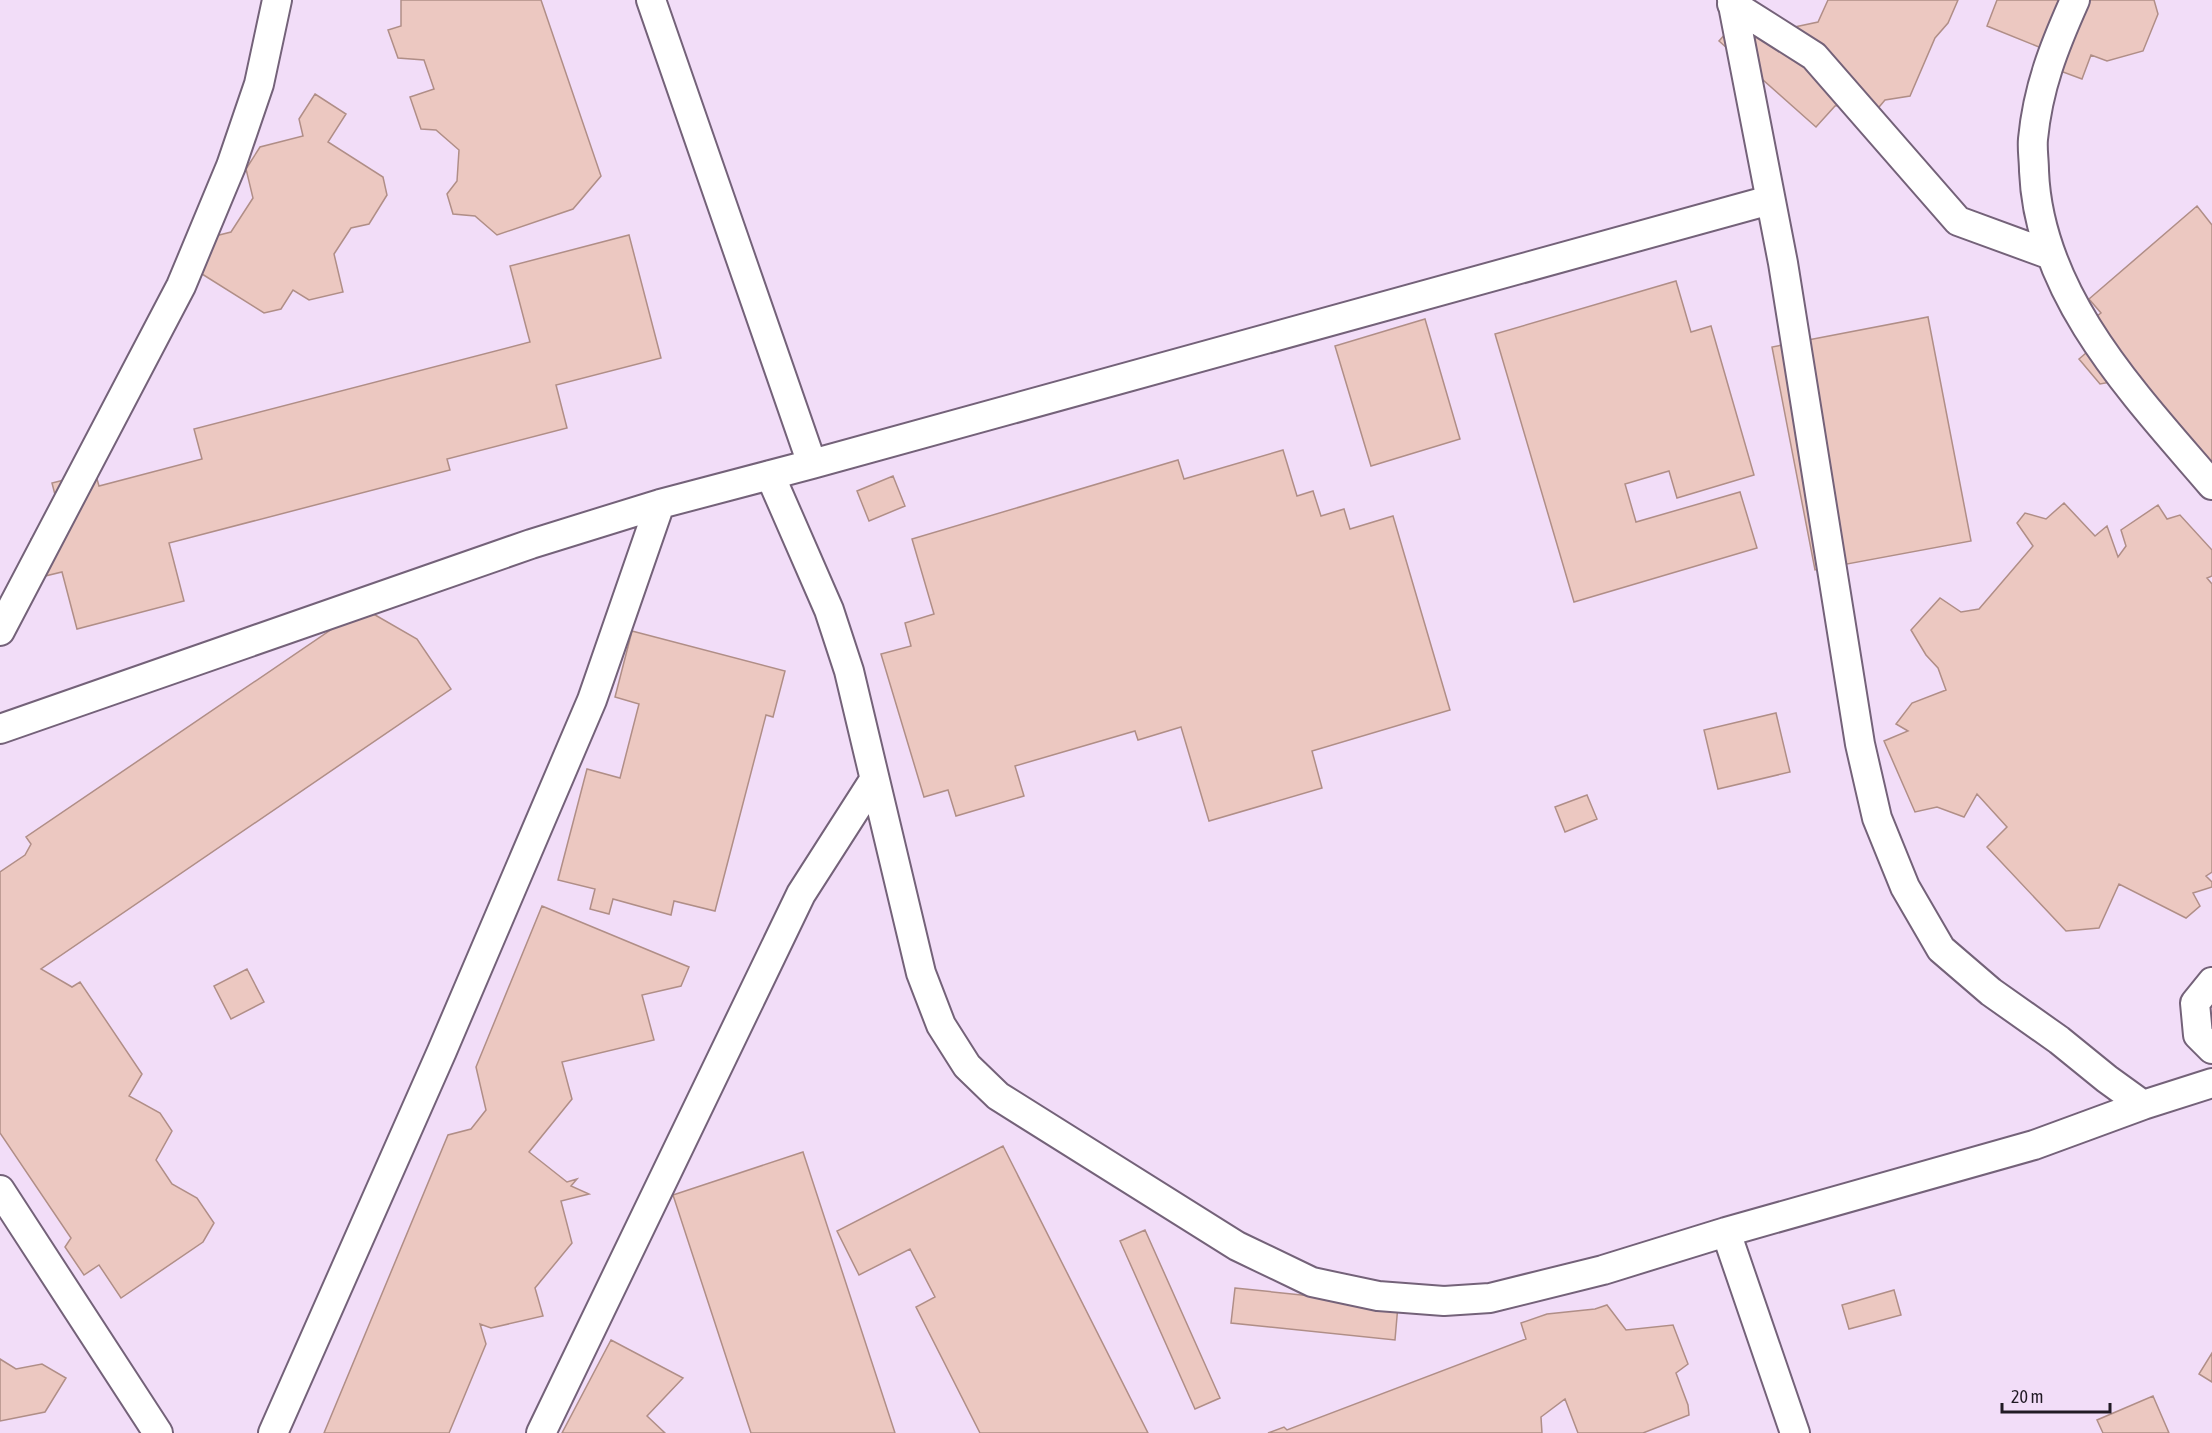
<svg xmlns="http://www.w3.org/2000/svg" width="2212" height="1433" font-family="'Asap Condensed',sans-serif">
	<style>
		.building { fill: #ecc8c1; stroke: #b08e87; stroke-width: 1.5 }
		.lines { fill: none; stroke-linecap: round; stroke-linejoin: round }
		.minor-casing { stroke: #746279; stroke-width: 32 }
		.minor { stroke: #fff; stroke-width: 28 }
	</style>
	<rect width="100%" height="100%" fill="#f2ddf8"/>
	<path class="building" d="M401 0H541L601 176 573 209 497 235 475 216 453 214 447 194 457 181 459 150 436 130 421 129 410 97 434 89 424 60 398 58 388 30 401 26Z
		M1828 0H1958L1948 23 1935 38 1910 96 1885 100 1874 113 1851 103 1835 106 1816 127 1719 41 1744 13 1766 33 1818 22Z
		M1997 0H2154L2158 14 2143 51 2107 61 2091 55 2082 79 2044 65 2039 47 1987 26Z
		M315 94 346 114 328 142 383 177 387 195 369 224 351 228 334 254 343 292 309 300 293 290 281 309 264 313 202 274 203 239 231 232 253 198 246 169 260 147 303 136 299 119Z
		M2197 206 2212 225V490L2188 461 2174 463 2157 443 2127 379 2100 384 2079 359 2093 347 2089 322 2101 313 2089 299Z
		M629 235 661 358 556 385 567 428 447 459 450 470 169 543 184 601 77 629 62 572 41 577 31 539 64 530 52 483 95 472 99 486 202 459 194 429 530 342 510 266Z
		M1676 281 1691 332 1711 326 1754 475 1677 498 1669 471 1625 484 1636 522 1740 492 1757 548 1574 602 1495 334Z
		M1928 317 1971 541 1815 570 1772 347Z
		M1425 319 1460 439 1371 466 1335 346Z
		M1283 450 1297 496 1313 491 1321 516 1344 509 1350 529 1393 516 1450 710 1312 751 1322 788 1209 821 1181 727 1138 740 1135 731 1015 766 1024 796 956 816 948 790 924 797 881 654 911 646 905 623 934 614 912 539 1178 460 1184 479Z
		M893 476 905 506 869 521 857 491Z
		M2064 503 2095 536 2107 526 2118 557 2126 546 2121 530 2158 505 2167 519 2180 515 2212 550V576L2207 578 2212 584V872L2206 876 2212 882V887L2193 893 2200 906 2186 918 2119 884 2099 928 2066 931 1987 847 2007 827 1977 794 1964 817 1937 807 1915 812 1884 741 1908 731 1896 724 1912 703 1946 690 1938 668 1926 655 1911 630 1940 598 1961 612 1979 609 2033 546 2017 523 2025 513 2046 519Z
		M363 608 417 639 451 689 41 969 72 987 80 982 142 1074 129 1096 160 1113 172 1131 156 1160 172 1184 197 1198 214 1223 203 1242 121 1298 99 1265 84 1275 65 1247 71 1238 0 1133V872L25 855 31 844 26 837Z
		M632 631 785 671 773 717 766 715 715 911 674 901 671 915 613 899 609 914 590 909 595 889 558 880 587 769 620 778 639 704 615 697Z
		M1776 713 1790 772 1718 789 1704 730Z
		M1587 795 1597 819 1565 832 1555 807Z
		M542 906 689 967 681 986 642 995 654 1040 562 1062 572 1099 529 1152 567 1182 577 1179 571 1186 589 1194 561 1201 572 1243 535 1288 543 1316 491 1328 480 1324 486 1344 449 1433H324L448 1135 471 1129 486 1110 476 1067Z
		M247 969 264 1002 231 1019 214 986Z
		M1003 1146 1148 1433H980L916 1307 935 1297 910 1249 859 1275 837 1231Z
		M803 1152 895 1433H751L673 1195Z
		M1145 1230 1220 1398 1195 1409 1120 1241Z
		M1235 1288 1398 1305 1395 1340 1231 1323Z
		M1894 1290 1901 1315 1849 1329 1842 1305Z
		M1607 1305 1626 1330 1673 1325 1688 1364 1676 1373 1688 1405 1689 1415 1643 1433H1578L1565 1399 1541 1417 1542 1433H1268L1284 1427 1287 1430 1526 1339 1521 1323 1547 1314 1595 1309Z
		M611 1340 683 1378 647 1416 665 1433H562Z
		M2212 1353V1382L2199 1374Z
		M0 1359 16 1369 42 1364 66 1378 45 1412 0 1421Z
		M2153 1396 2169 1433H2103L2097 1420Z"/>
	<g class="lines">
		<defs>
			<path id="minor" d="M651 0 812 464
				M1732 0 1783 263 1860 744 1877 818 1905 887 1941 949 1991 992 2059 1040 2107 1079 2143 1105
				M2075 0C2054 47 2038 87 2033 139 2032 149 2034 160 2034 171 2039 296 2135 395 2212 485
				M1732 4 1814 56 1958 221 2051 255
				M770 475 829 610 849 671 921 973 941 1025 967 1066 998 1096 1237 1246 1312 1282 1378 1296 1444 1301 1490 1298 1603 1270 1726 1232 2034 1145 2143 1105 2212 1083
				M0 631 181 286 231 166 259 84 277 0
				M0 729 531 544 660 504 812 464 1770 200
				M2212 982 2195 1003 2198 1035 2212 1049
				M0 1190 158 1433
				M1726 1232 1795 1433
				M273 1433 442 1051 592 700 660 504
				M541 1433 801 894 874 780"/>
		</defs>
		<use href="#minor" class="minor-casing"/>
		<use href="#minor" class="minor"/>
	</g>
	<path d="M2002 1403v9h108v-9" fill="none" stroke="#211a24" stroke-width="3"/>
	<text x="2011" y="1403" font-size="18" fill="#211a24" stroke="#f2ddf8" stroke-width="4.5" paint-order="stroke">20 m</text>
</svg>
